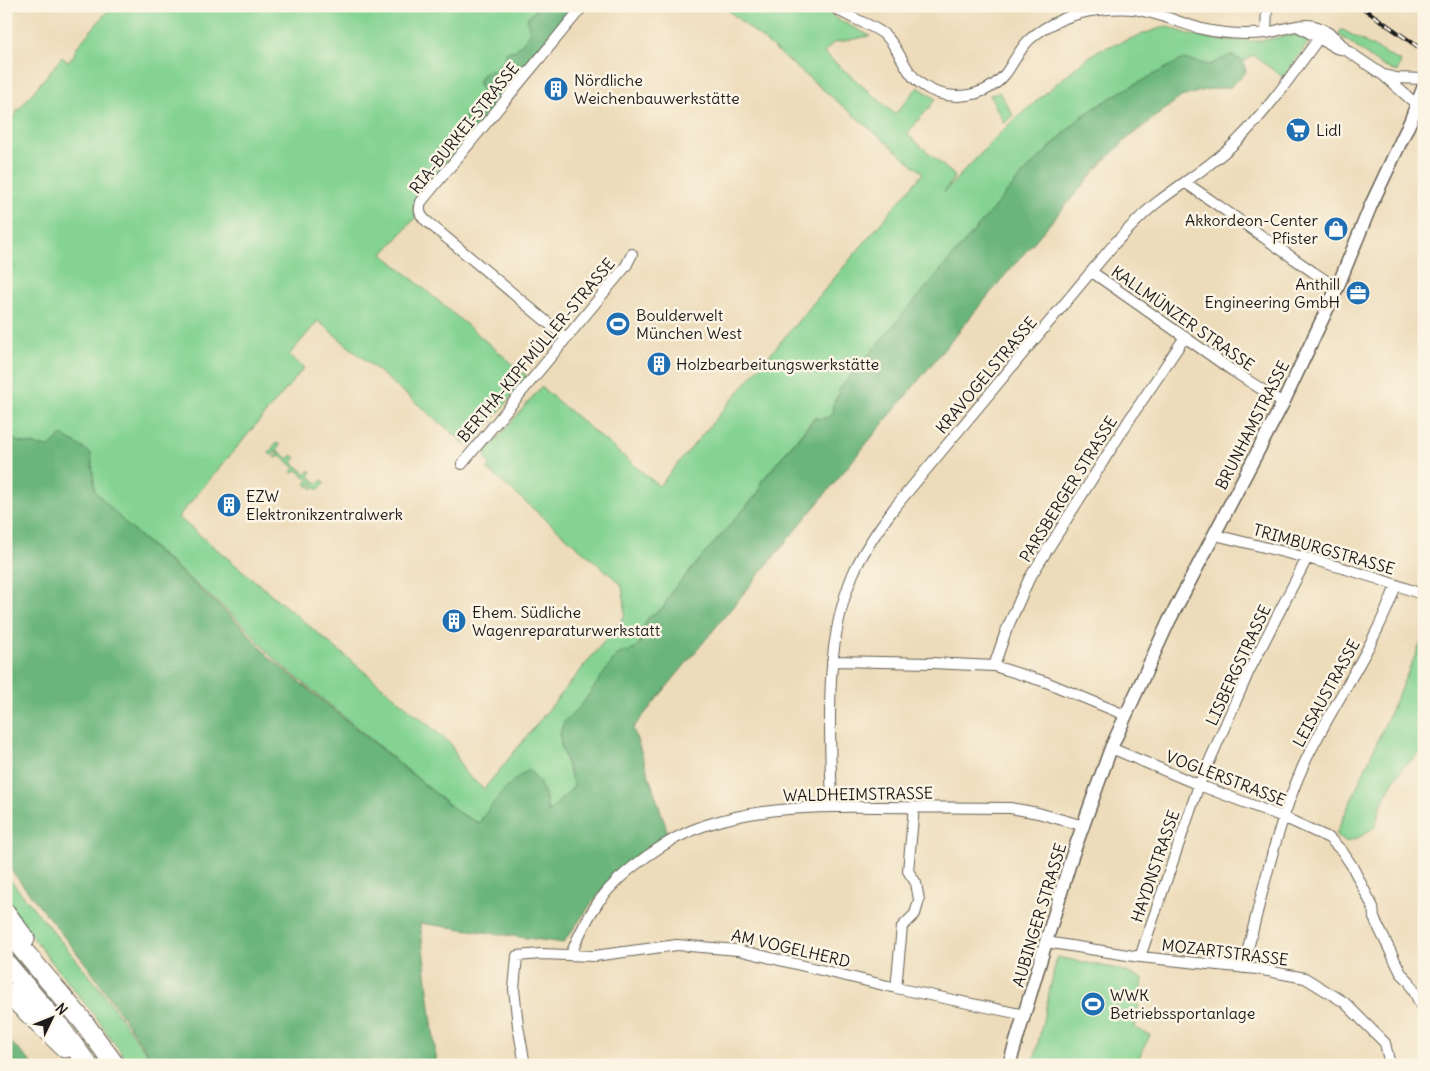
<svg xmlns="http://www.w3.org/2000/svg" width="1430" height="1071" font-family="Delius,sans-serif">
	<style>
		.green { fill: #84d392; stroke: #507857 }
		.forest { fill: #6bb57c; stroke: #44684c }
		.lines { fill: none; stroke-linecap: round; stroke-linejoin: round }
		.minor-casing { stroke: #655f53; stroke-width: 12 }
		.tertiary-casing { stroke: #655f53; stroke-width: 15 }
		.motorway-casing { stroke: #655f53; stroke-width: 21 }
		.minor { stroke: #fff; stroke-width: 10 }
		.tertiary { stroke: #fff; stroke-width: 12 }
		.motorway { stroke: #fff; stroke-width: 19 }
		.rail-casing { stroke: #1c1c1c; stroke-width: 4.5 }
		.rail { stroke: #fcf5e5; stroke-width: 2.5; stroke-dasharray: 8; stroke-linecap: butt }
		.labels { text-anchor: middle; stroke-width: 5; stroke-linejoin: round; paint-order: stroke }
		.poi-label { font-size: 16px; fill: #1c1c1c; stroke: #fcf5e5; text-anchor: start }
		.street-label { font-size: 16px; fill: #1c1c1c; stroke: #fcf5e5 }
	</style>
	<rect width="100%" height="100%" fill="#fcf5e5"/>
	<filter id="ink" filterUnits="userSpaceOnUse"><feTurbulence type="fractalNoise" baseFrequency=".02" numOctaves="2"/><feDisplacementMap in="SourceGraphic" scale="10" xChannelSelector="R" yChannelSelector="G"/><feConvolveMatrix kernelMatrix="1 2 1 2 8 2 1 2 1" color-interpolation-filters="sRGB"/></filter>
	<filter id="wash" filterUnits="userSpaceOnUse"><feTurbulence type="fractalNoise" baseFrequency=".0096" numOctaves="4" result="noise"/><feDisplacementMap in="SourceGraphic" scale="20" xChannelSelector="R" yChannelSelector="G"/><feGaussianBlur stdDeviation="1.12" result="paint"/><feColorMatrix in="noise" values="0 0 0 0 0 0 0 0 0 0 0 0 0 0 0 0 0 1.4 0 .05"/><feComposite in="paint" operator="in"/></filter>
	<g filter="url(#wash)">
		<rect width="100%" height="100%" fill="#eddcba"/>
		<path class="green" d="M112 6H557L473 127 494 102 505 94 414 202 413 210 416 217 383 254 528 377 473 443 467 445 318 321 289 355 304 368 178 517 450 743 465 773 484 789 624 617C626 607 624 594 621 584L487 469 491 465 487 461 485 453 541 387 659 486 923 173 723 6H818L837 19 870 36 833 43 824 53 895 114 918 87 936 99 907 134 955 176 944 192 1005 128 1083 61 1099 50 1166 26 1191 35 1219 40 1257 41 1294 35 1305 36 1311 39 1283 77 1253 55 1244 62 1231 55 1210 65 1183 60 1115 95 1081 117 1020 177 838 391 840 393 835 399 834 412C828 419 823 419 814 418L761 482 759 492 673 590 663 608 648 618 641 631 640 642 634 650 624 652 580 707 564 722 560 734 561 746 574 786 548 813 545 792 484 816 479 823 459 813 271 656 246 627 128 526 6 448V125L62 57 68 62 74 55 76 48Z
			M1341 30H1343L1401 62 1397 72C1374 65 1359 46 1338 35Z
			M999 92 1013 115 1004 124 990 95Z
			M276 443 280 445 277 450 289 459 292 455 296 458 292 462 306 474 310 470 312 472 309 476 318 484 322 480 324 481V484L319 489 311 488 314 484 312 483 309 487 306 484 309 480 297 470 293 474 291 472 295 468 280 455 276 459 274 457 278 453 276 451 272 456 269 453Z
			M1424 636V747C1419 757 1408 761 1402 769 1389 786 1379 805 1376 826L1360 837 1345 842 1336 834Z
			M6 875 98 986 155 1065H130L98 1020 6 904Z
			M1057 957 1118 969 1143 979 1135 1028 1150 1035 1136 1065H1064L1034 1061Z"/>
		<path class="forest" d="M534 6H577L505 94 494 102 472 127 463 120 485 93 478 84 481 76 488 70 492 72 504 60 506 52 516 50 530 34 527 18 535 11Z
			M1231 55 1243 61 1246 72 1231 87 1205 90 1181 97 1128 138 1103 162 1001 280 633 728 669 836C652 847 633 858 618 872 597 894 581 919 563 943L420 923 437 1065H156L89 968 6 864V433L18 442 49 447 62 435 91 453 95 491 128 526 242 626 268 656 459 813 479 823C490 806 511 779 529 770 544 786 544 792 548 813L574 786 561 746 560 734 564 722 580 707 616 656 624 652 634 650 640 642 641 631 648 618 663 608 673 590 759 492 761 482 815 418C823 419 828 419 834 412L832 407 840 393 838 391 1020 177 1081 117 1115 95 1183 59 1210 65Z
			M6 1037 34 1065H6Z"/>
	</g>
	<g filter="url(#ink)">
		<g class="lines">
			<defs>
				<path id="minor" d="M832 6C848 18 872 24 885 35 900 48 904 72 921 84 946 103 986 99 1006 73 1014 62 1020 48 1030 39 1048 23 1075 12 1099 10 1109 9 1122 8 1133 9 1157 12 1179 23 1202 29 1223 34 1245 35 1266 33
					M1267 6 1266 33C1278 31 1293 25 1306 25 1321 24 1338 39 1346 50
					M1297 26 1336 48 1346 50 1383 75 1416 104
					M1384 75 1396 78 1424 79
					M1186 183 1313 272 1337 288
					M1092 272 1233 371 1283 403
					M566 338 424 219C419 213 419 209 421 202L583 6
					M462 464 626 266 632 254
					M1215 535C1285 552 1356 569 1424 595
					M832 661 932 663 994 666 1046 682 1125 715
					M994 666 1006 631 1029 579 1131 417 1185 337
					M1111 748 1199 785 1283 817 1329 838 1342 851 1352 866 1373 907 1374 918 1401 973 1409 981 1424 1012
					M832 807C830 730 823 646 853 574 864 549 879 528 895 507L1115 243C1129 229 1143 213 1159 201 1185 181 1214 164 1238 140 1268 110 1293 73 1319 38
					M1046 942 1140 957 1257 969 1305 978 1344 1002 1385 1043 1390 1065
					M571 954C578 936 588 917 599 901 622 870 669 837 706 825 761 807 820 806 878 807 922 807 966 808 1010 808L1038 813 1084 826
					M1140 957 1199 785 1249 671 1307 558
					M1243 968C1261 900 1275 828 1304 764 1333 703 1374 649 1396 585
					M896 988 902 927 915 914 919 900 916 883 908 871 914 807
					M525 1065 518 1026 514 989 517 956 541 954 594 956 677 945 738 950 896 988 1025 1015"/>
				<path id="tertiary" d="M1009 1065 1071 859 1111 748 1169 621 1283 403 1337 288 1371 205 1410 122 1424 86"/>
				<path id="motorway" d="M6 913 25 939
					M6 930 82 1020 115 1065
					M6 963 59 1026 88 1065
					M6 992 65 1048"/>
			</defs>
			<use href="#minor" class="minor-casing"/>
			<use href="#tertiary" class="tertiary-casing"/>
			<use href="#motorway" class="motorway-casing"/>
			<use href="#minor" class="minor"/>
			<use href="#tertiary" class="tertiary"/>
			<use href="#motorway" class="motorway"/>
			<defs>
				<path id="rail" d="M1360 6 1424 51"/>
			</defs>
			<use href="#rail" class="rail-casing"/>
			<use href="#rail" class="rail"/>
		</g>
	</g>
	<defs>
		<symbol id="building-disc" viewBox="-11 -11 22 22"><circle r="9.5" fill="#1f6fb2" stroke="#fcf5e5"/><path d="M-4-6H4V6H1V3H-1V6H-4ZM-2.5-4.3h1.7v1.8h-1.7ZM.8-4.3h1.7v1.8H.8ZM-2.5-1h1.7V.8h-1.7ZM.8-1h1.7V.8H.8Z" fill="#fff"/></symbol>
		<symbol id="supermarket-disc" viewBox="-11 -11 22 22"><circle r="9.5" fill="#1f6fb2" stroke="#fcf5e5"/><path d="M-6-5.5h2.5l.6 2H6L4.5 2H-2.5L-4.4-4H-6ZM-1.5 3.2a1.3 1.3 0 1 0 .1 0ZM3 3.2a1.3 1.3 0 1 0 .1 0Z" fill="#fff"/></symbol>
		<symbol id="shop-disc" viewBox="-11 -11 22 22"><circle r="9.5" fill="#1f6fb2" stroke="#fcf5e5"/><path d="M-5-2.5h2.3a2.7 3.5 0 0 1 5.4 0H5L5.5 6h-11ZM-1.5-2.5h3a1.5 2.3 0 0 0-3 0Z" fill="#fff"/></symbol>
		<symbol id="office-disc" viewBox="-11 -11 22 22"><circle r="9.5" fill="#1f6fb2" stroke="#fcf5e5"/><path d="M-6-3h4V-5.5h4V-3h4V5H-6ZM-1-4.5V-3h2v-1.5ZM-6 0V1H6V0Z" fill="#fff"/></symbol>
		<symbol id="stadium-disc" viewBox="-11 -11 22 22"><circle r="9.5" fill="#1f6fb2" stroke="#fcf5e5"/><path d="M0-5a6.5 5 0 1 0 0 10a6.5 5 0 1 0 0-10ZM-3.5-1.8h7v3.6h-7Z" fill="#fff"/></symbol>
	</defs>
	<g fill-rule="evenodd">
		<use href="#building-disc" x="542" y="75" width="28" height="28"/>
		<use href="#supermarket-disc" x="1284" y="116" width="28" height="28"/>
		<use href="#shop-disc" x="1322" y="215" width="28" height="28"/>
		<use href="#office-disc" x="1344" y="279" width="28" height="28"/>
		<use href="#stadium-disc" x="604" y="310" width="28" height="28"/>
		<use href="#building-disc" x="645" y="350" width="28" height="28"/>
		<use href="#building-disc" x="215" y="491" width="28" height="28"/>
		<use href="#building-disc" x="440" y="607" width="28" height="28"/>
		<use href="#stadium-disc" x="1079" y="990" width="28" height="28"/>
	</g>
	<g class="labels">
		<g class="poi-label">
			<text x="574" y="86">Nördliche<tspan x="574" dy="18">Weichenbauwerkstätte</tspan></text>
			<text x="1316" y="136">Lidl</text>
			<text x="1318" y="226" text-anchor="end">Akkordeon-Center<tspan x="1318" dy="18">Pfister</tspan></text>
			<text x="1340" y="290" text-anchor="end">Anthill<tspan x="1340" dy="18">Engineering GmbH</tspan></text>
			<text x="636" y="321">Boulderwelt<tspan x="636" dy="18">München West</tspan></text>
			<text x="676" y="370">Holzbearbeitungswerkstätte</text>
			<text x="246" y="502">EZW<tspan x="246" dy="18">Elektronikzentralwerk</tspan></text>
			<text x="472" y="618">Ehem. Südliche<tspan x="472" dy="18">Wagenreparaturwerkstatt</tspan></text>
			<text x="1110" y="1001">WWK<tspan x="1110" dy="18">Betriebssportanlage</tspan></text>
		</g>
		<g class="street-label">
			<text transform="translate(464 128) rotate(-51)" y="6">RIA-BURKEI-STRASSE</text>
			<text transform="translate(1183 318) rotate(35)" y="6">KALLMÜNZER STRASSE</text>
			<text transform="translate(536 350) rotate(-50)" y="6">BERTHA-KIPFMÜLLER-STRASSE</text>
			<text transform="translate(986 375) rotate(-50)" y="6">KRAVOGELSTRASSE</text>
			<text transform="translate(1252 425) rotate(-63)" y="6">BRUNHAMSTRASSE</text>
			<text transform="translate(1068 489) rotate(-58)" y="6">PARSBERGER STRASSE</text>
			<text transform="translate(1324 549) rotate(16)" y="6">TRIMBURGSTRASSE</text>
			<text transform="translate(1238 665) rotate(-65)" y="6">LISBERGSTRASSE</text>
			<text transform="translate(1326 693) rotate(-61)" y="6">LEISAUSTRASSE</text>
			<text transform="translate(1226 778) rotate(21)" y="6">VOGLERSTRASSE</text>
			<text transform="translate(858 794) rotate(-1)" y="6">WALDHEIMSTRASSE</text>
			<text transform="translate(1155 866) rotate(-71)" y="6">HAYDNSTRASSE</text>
			<text transform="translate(1039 915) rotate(-73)" y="6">AUBINGER STRASSE</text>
			<text transform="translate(791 948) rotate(13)" y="6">AM VOGELHERD</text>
			<text transform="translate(1225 952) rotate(7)" y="6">MOZARTSTRASSE</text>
		</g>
	</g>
	<rect width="1430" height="1071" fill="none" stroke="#fcf5e5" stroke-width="25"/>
	<g transform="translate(52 1018) rotate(47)" stroke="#fcf5e5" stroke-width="4" paint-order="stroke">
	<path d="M0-4L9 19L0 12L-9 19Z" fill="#1c1c1c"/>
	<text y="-8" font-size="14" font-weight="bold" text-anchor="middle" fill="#1c1c1c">N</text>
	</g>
</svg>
